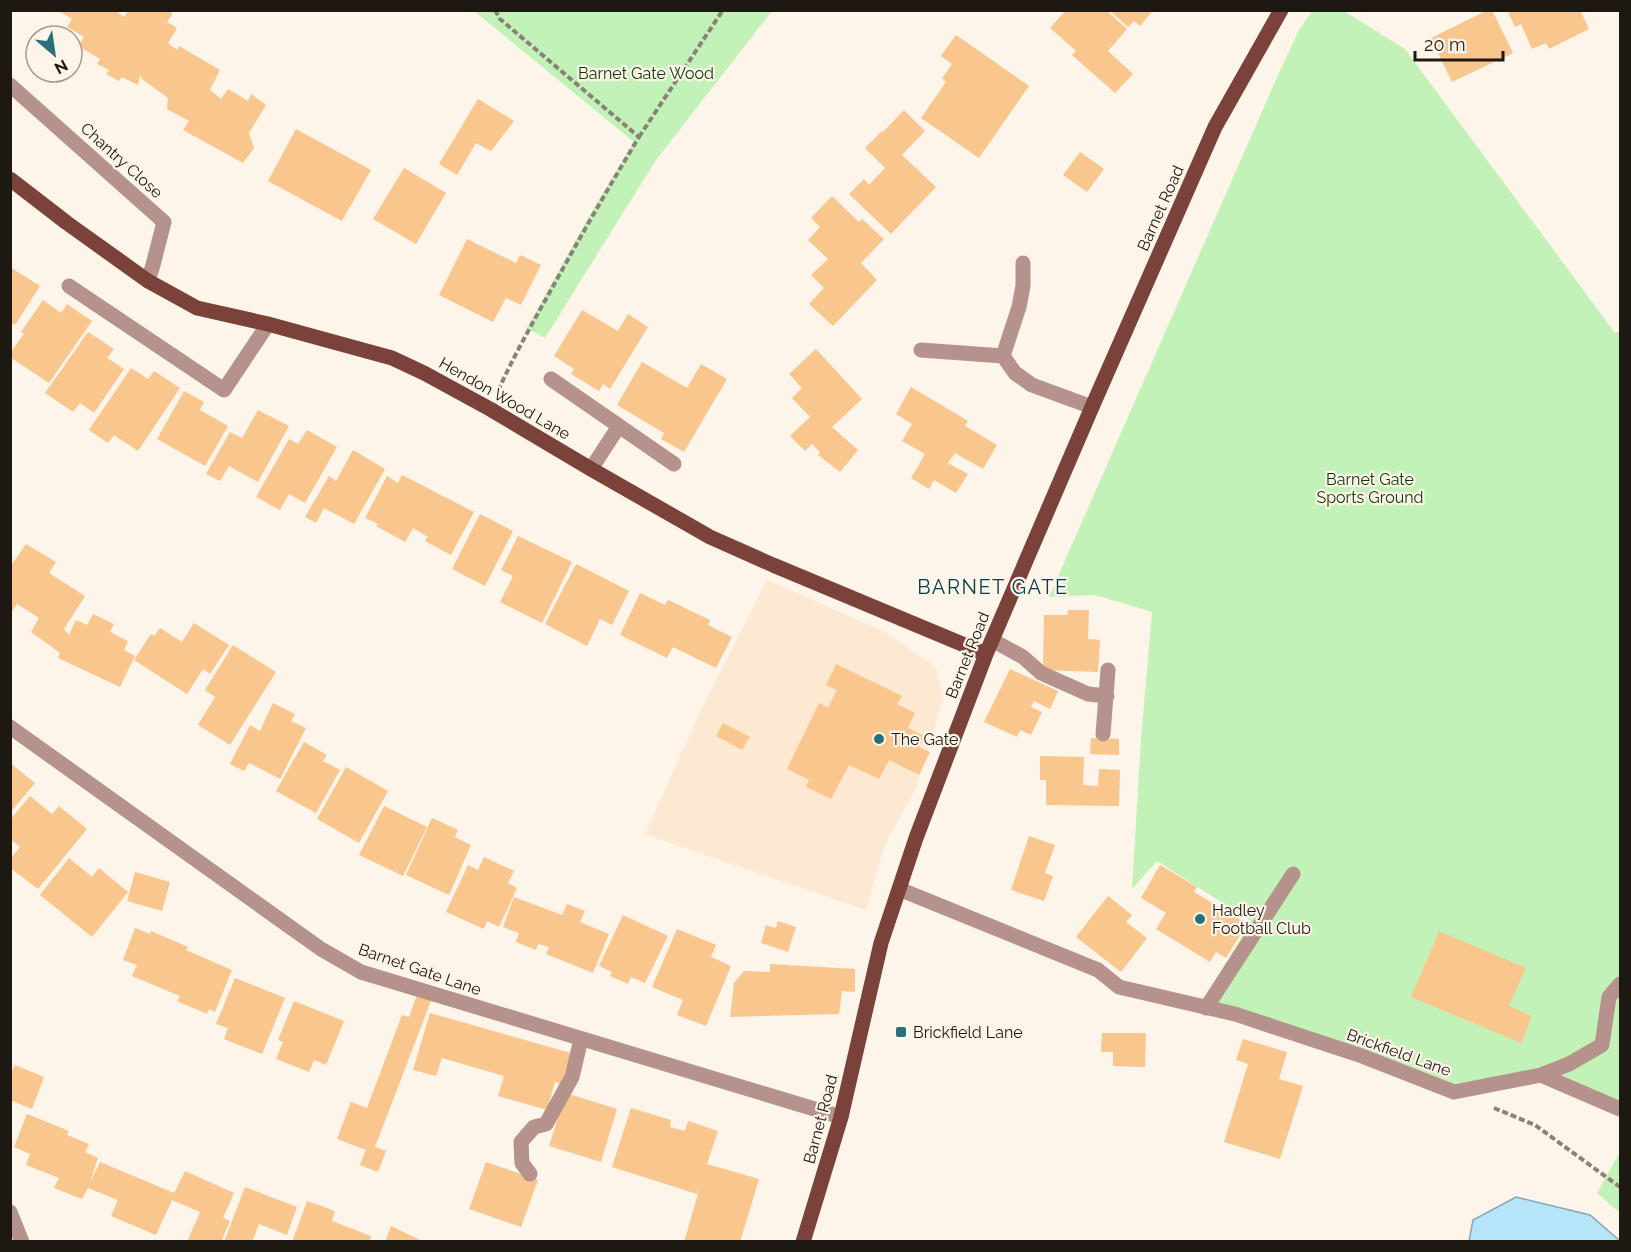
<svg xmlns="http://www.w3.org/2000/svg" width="1631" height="1252" font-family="Raleway,sans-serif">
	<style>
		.built { fill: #fde8d2 }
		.green { fill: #c3f2b8 }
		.water { fill: #b6e4f9; stroke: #88a7b4; stroke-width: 1.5 }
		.building { fill: #f9c68d }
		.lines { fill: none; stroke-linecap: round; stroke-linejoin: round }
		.path { stroke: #89827a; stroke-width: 4; stroke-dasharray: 6 3; stroke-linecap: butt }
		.minor { stroke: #b5938c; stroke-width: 15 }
		.major { stroke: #7a4238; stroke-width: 15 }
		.poi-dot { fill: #28717a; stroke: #fdf4ea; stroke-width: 2 }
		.labels { text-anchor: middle; stroke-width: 4.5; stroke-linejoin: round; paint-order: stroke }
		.park-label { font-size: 16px; fill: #093900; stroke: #fdf4ea }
		.street-label { font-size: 16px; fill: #1d1812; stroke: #fdf4ea }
		.poi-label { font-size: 16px; fill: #1d1812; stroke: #fdf4ea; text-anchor: start }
		.quarter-label { font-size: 20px; letter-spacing: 1.5px; fill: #004149; stroke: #fdf4ea }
	</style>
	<rect width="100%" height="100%" fill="#fdf4ea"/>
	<path class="built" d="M767 580 885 632 936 668 943 699 916 788 884 846 866 910 645 834 699 715Z"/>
	<path class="green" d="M474 11H772L656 160 545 338 527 328 591 213 634 142Z
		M1312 11H1344L1405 49 1615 333 1620 331V1109L1541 1075 1454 1092 1200 1006 1251 921 1157 861 1132 889 1141 739 1152 612 1095 595 1049 597 1278 75 1299 30Z
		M1620 1152V1213L1597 1193Z"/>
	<path class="water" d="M1516 1197 1590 1215 1620 1241H1469L1473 1220Z"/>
	<path class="building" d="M57 10H114L124 17 129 10H171L172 15 167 22 177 28 168 43 177 50 179 46 220 70 210 90 221 99 228 89 248 101 251 94 266 105 249 133 254 148 243 163 183 130 189 121 167 109 168 98 142 79 140 75 138 85 122 77 119 81 106 74 109 70 97 64 100 59 78 46 84 37 67 27 72 19Z
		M1066 10H1106L1127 29 1108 51 1133 74 1115 93 1072 55 1076 51 1050 28Z
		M1109 10H1149L1151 13 1140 26 1134 21 1128 27Z
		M1488 10H1492L1513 53 1452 82 1431 38Z
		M1507 10H1580L1589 29 1549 49 1546 43 1532 49 1521 24 1515 27Z
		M956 35 1029 86 979 158 921 118 946 82 942 78 952 64 941 56Z
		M478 99 514 121 491 151 476 143 457 175 439 164Z
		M904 110 925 131 902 155 936 187 891 234 849 194 864 179 869 185 885 168 865 148 882 131 883 132Z
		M296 129 371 170 342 221 268 181Z
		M1080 152 1104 169 1087 192 1063 175Z
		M404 168 446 193 416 244 373 219Z
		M832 196 859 222 862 219 884 239 861 263 877 280 833 326 809 304 824 288 811 275 828 259 808 240 820 227 811 218Z
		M467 239 516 263 520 255 541 265 521 305 506 298 493 322 439 295Z
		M10 267 40 286 15 325 10 322Z
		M43 300 61 313 67 304 92 321 49 383 10 357V353L24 334 21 332Z
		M582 310 618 331 628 314 648 327 610 389 603 384 599 391 571 374 574 369 554 356Z
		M88 332 114 349 107 358 124 369 94 413 80 403 73 412 45 393Z
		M816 349 862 399 832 427 858 450 840 472 818 455 820 452 812 444 805 451 790 436 810 417 792 398 802 388 789 374Z
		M642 362 687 388 701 364 727 379 684 452 661 439 664 433 617 405Z
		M131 368 148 379 154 371 180 388 138 451 114 435 108 443 89 430Z
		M911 387 968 421 965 426 997 445 983 469 955 453 948 463 968 474 956 493 934 480 929 489 911 478 925 454 902 441 912 424 896 414Z
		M184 391 204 402 200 410 228 426 205 466 157 439Z
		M258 410 289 426 258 482 229 466 220 481 206 474 230 432 242 438Z
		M307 430 337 447 305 503 289 494 280 510 256 497 289 439 298 444Z
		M353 450 385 469 354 524 324 508 316 523 305 517 329 476 336 481Z
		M402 475 474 512 451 555 425 541 428 537 413 528 405 542 376 526 378 524 365 518 387 476 398 483Z
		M480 514 513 531 485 586 452 569Z
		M518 536 572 562 542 623 500 602 513 576 501 570Z
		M26 544 56 562 49 573 85 596 64 629 69 635 76 620 87 625 93 614 114 624 110 632 128 641 124 650 135 656 120 687 58 658 60 653 31 632 39 618 17 604 10 614V567Z
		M576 564 629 591 612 625 600 619 587 646 545 624Z
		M640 593 665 605 668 600 710 620 708 625 732 637 716 668 673 647 667 658 620 635Z
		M1068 610H1089L1088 639 1100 640 1098 672 1043 670 1044 615H1067Z
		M194 623 229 645 210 674 203 669 187 694 134 660 151 634 154 636 160 628 182 642Z
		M233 645 276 672 230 745 198 725 215 697 205 690Z
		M836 664 902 696 897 704 915 713 908 728 925 736 919 747 930 752 919 775 889 760 879 779 849 765 831 799 806 787 809 780 787 769 819 703 828 708 837 690 826 685Z
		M1010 669 1058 691 1050 709 1034 701 1031 707 1042 712 1031 735 1020 730 1017 737 984 722Z
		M273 703 295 714 291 721 306 728 280 779 249 763 244 771 230 764 250 725 260 731Z
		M723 723 750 737 742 750 716 736Z
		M1091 738 1119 739V755L1090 754Z
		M304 742 327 755 323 761 340 770 316 813 276 791Z
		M1040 756 1084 757 1083 785 1098 786 1099 769 1120 770 1119 806 1046 805V780H1040Z
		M10 763 35 783 10 813Z
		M346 767 388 791 359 843 317 819Z
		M30 796 52 814 59 806 87 829 38 889 10 868V859L20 847 10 839V820Z
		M384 806 427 827 403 876 359 855Z
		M432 818 458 830 455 837 471 845 449 895 406 875Z
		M1029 836 1055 845 1045 873 1053 876 1044 901 1011 890Z
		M484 857 514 871 508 883 517 888 499 927 487 921 484 929 446 912 468 865 478 870Z
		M69 858 92 877 99 868 128 892 92 937 40 895Z
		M1160 865 1197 887 1194 892 1247 924 1226 958 1216 952 1210 962 1156 929 1166 913 1141 898Z
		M135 872 170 882 162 911 127 901Z
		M1108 896 1132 915 1126 922 1147 938 1121 972 1076 937Z
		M514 897 562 915 567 904 585 911 580 922 609 934 593 973 546 954 549 947 538 944 536 950 516 942 519 933 503 927Z
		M623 915 668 936 645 983 631 977 628 984 610 976 612 972 599 966Z
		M778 921 796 927 788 952 761 943 766 925 776 928Z
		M135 928 150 934 151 931 188 947 186 950 232 970 215 1012 209 1009 207 1014 177 1001 180 996 132 976 137 965 123 960Z
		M677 929 716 945 711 957 731 966 706 1026 677 1015 683 1000 652 987Z
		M1439 931 1526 968 1509 1006 1532 1016 1521 1043 1411 997Z
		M770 964 855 969V992L842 991 839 1014 730 1017 734 983 744 971 770 972Z
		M235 978 285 998 262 1054 224 1039 228 1028 216 1024Z
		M417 995 431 1001 375 1147 386 1151 378 1172 360 1165 366 1150 337 1139 351 1102 367 1108 402 1015 409 1017Z
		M294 1001 344 1021 326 1065 314 1060 309 1072 276 1059 283 1042 278 1040Z
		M430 1013 571 1053 562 1085 555 1082 547 1110 498 1096 504 1076 442 1058 436 1076 413 1070Z
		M1102 1033H1146L1145 1067 1113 1066V1052H1101Z
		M1243 1039 1287 1052 1279 1079 1303 1086 1280 1159 1224 1142 1248 1064 1236 1060Z
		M15 1065 44 1077 32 1109 10 1100V1075Z
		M566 1093 617 1109 601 1162 549 1146Z
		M631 1108 671 1120 670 1127 685 1131 688 1121 718 1131 707 1164 759 1179 740 1242H684L700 1187 697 1194 612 1167Z
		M27 1114 69 1131 67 1135 89 1144 85 1152 98 1158 89 1185 100 1162 174 1193 185 1171 234 1193 223 1218 230 1221 221 1242H187L200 1212 172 1200 156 1235 111 1216 118 1200 88 1188 82 1199 54 1188 59 1178 26 1165 30 1154 14 1147Z
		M486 1162 538 1180 521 1227 469 1209Z
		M245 1187 297 1207 287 1235 259 1224 252 1242H224Z
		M307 1201 335 1211 332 1221 371 1236 369 1242H292Z
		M391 1226 424 1242H385Z"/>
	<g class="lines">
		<path class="path" d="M495 10 500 19 639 137C610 185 583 232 556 281 536 317 515 353 498 391
			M639 137 723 10
			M1494 1108 1535 1125 1620 1187"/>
		<path class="minor" d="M10 85 164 222 153 265 148 281
			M1023 263V286L1019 307 1003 356 1015 373 1032 385 1092 407
			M69 286 224 390 268 324
			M921 350 1003 356
			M551 379 674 464
			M591 469 619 426
			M992 640 1023 657 1041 673 1088 694 1107 696
			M10 727 321 949 361 972 841 1117
			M1103 734 1108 670
			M899 889 1098 970 1119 987 1235 1014 1362 1056 1454 1092 1541 1075 1620 1109
			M1206 1008 1293 874
			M1541 1075 1569 1064 1602 1045 1609 997 1620 984
			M530 1174 522 1163 521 1142 534 1127 546 1124 572 1077 581 1039
			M10 1212 22 1242"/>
		<path class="major" d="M10 179 67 223 148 281 197 308 268 324 392 358 424 373 490 409 591 469 710 537 773 565 986 654
			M803 1242 841 1117 881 943 916 838 986 654 1092 407 1215 127 1281 10"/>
	</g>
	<g class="poi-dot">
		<circle cx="879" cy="739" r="6"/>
		<circle cx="1200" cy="919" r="6"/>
		<rect x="895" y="1026" width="12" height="12" rx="3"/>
	</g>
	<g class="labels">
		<g class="park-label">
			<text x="646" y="79">Barnet Gate Wood</text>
			<text x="1370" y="485">Barnet Gate<tspan x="1370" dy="18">Sports Ground</tspan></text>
		</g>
		<g class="street-label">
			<text transform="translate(122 160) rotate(42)" y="6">Chantry Close</text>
			<text transform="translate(1160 208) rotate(-66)" y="6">Barnet Road</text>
			<text transform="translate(505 398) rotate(30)" y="6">Hendon Wood Lane</text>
			<text transform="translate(967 655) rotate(-68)" y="6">Barnet Road</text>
			<text transform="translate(420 969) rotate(19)" y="6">Barnet Gate Lane</text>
			<text transform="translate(1399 1052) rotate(20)" y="6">Brickfield Lane</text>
			<text transform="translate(820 1119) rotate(-75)" y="6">Barnet Road</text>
		</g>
		<g class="poi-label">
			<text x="891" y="745">The Gate</text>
			<text x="1212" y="916">Hadley<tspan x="1212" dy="18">Football Club</tspan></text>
			<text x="913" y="1038">Brickfield Lane</text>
		</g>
		<g class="quarter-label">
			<text x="993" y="594">BARNET GATE</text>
		</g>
	</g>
	<rect width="1631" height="1252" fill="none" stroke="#1d1812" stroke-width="24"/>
	<g transform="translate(54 54) rotate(151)"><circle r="28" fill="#fdf4ea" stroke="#a39c94" stroke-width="1.5"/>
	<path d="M0-4.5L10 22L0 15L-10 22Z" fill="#28717a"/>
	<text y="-9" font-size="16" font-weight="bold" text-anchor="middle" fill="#1d1812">N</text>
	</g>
	<path d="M1415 51v9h88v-9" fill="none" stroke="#1d1812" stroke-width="3"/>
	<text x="1424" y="51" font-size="18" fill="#1d1812" stroke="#fdf4ea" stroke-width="4.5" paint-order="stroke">20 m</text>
</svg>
